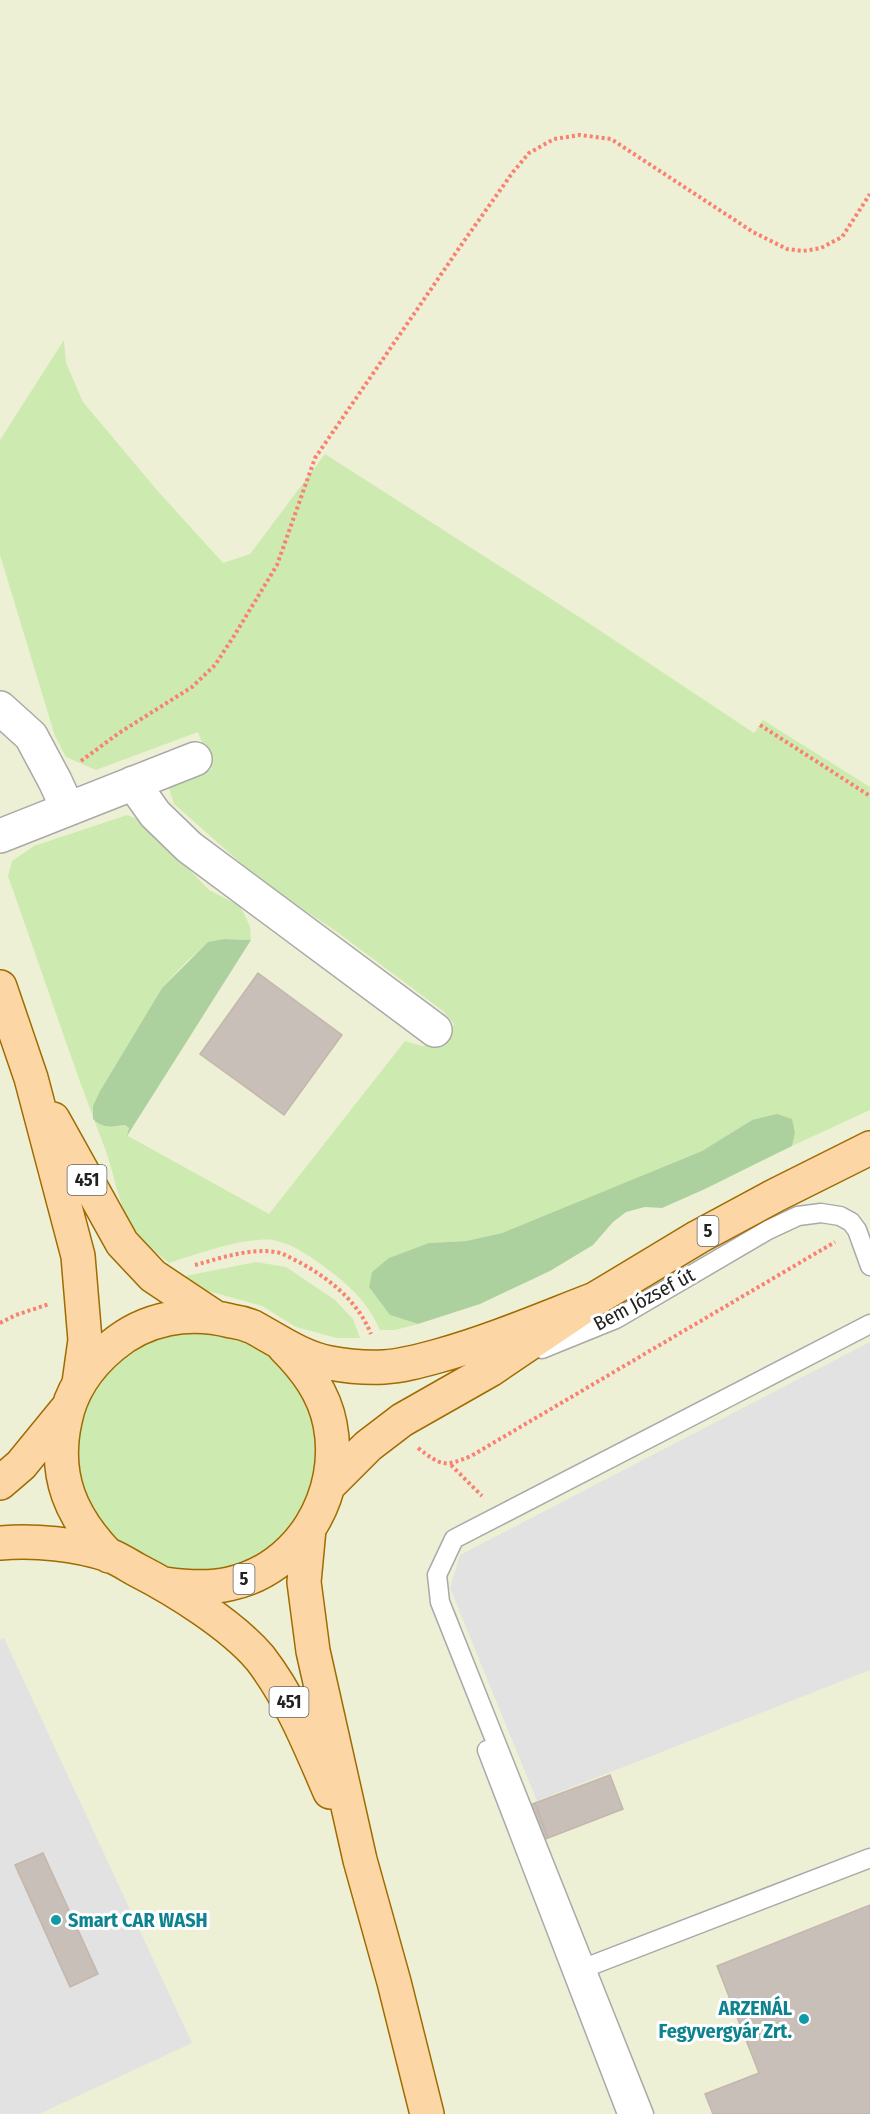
<svg xmlns="http://www.w3.org/2000/svg" width="870" height="2114" font-family="'Fira Sans Condensed',sans-serif">
	<style>
		.farmland { fill: #eef0d5 }
		.grass { fill: #cdebb0 }
		.forest { fill: #add19e }
		.parking { fill: #e2e2e2 }
		.building { fill: #c7bfb8; stroke: #c4b6ab; stroke-width: 1.5 }
		.lines { fill: none; stroke-linecap: round; stroke-linejoin: round }
		.service-casing { stroke: #a9a9a9; stroke-width: 21 }
		.minor-casing { stroke: #a9a9a9; stroke-width: 36 }
		.primary-casing { stroke: #a06b00; stroke-width: 36 }
		.path { stroke: #fa8072; stroke-width: 4; stroke-dasharray: 3 3; stroke-linecap: butt }
		.service { stroke: #fff; stroke-width: 18 }
		.minor { stroke: #fff; stroke-width: 33 }
		.primary { stroke: #fcd6a4; stroke-width: 33 }
		.culture-dot { fill: #0f9aa8; stroke: #fff; stroke-width: 2 }
		.labels { text-anchor: middle; stroke-width: 6; stroke-linejoin: round; paint-order: stroke }
		.shield { fill: #fff; stroke: #646464; stroke-width: 1.5 }
		.shield-label { font-size: 18px; font-weight: bold; fill: #222 }
		.street-label { font-size: 20px; fill: #222; stroke: #fff }
		.culture-label { font-size: 20px; font-weight: bold; fill: #0d838f; stroke: #fff; text-anchor: start }
	</style>
	<rect width="100%" height="100%" fill="#f2efe9"/>
	<path class="farmland" d="M0 0H870V2114H0Z"/>
	<path class="grass" d="M64 340 66 363 83 402 156 489 223 563 250 554 325 454 587 622 754 733 763 720 870 787V1110L792 1146 795 1133 752 1120 702 1151 502 1233 466 1241 429 1243 390 1315 418 1324 395 1330H380C368 1303 353 1289 330 1271 314 1259 297 1246 277 1241 252 1234 194 1255 169 1263 154 1251 140 1240 131 1224 117 1201 114 1171 104 1146 70 1057 40 966 8 876L12 861 34 846 127 815 141 820 209 890 240 906 250 926 251 940 224 939 208 943 187 961 162 988 100 1091C88 1118 93 1132 125 1125L129 1128 128 1136 269 1214 405 1041 422 1046 447 1041 454 1024 443 1011 337 932 261 881 174 804 169 788 212 769 198 732 96 770 66 757 55 736 0 555V440Z
		M256 1262 286 1267 335 1300 353 1319 360 1338H337L296 1327 262 1306 190 1286 175 1278Z
		M202 1319 263 1336 325 1417 308 1526 211 1582 106 1548 66 1447 107 1354Z"/>
	<path class="forest" d="M224 939 251 940 127 1136 129 1128 125 1125C112 1127 103 1129 93 1119V1106L100 1091 162 988 208 942Z
		M777 1114 792 1119 795 1133 792 1146 705 1189 662 1208 645 1207 626 1212 613 1222 593 1245 550 1271 480 1304 418 1324 390 1315 369 1287 372 1272 389 1258 429 1243 466 1241 502 1233 702 1151 752 1120Z"/>
	<path class="parking" d="M870 1342V1670L537 1801 450 1588 460 1555Z
		M4 1638 192 2043 39 2114H0V1640Z"/>
	<path class="building" d="M258 973 342 1035 284 1115 200 1054Z
		M610 1775 623 1809 548 1838 535 1803Z
		M535 1803 548 1838 528 1845 515 1811Z
		M43 1853 98 1974 70 1987 15 1865Z
		M870 1905V2114H713L705 2094 759 2073 717 1966Z"/>
	<g class="lines">
		<defs>
			<path id="service" d="M542 1349 616 1319 768 1230 798 1216 821 1213 840 1216 851 1222 857 1230 870 1266
				M487 1750 627 2114
				M587 1967 870 1858
				M644 2114 440 1602 437 1575 454 1539 870 1324"/>
			<path id="minor" d="M0 708 31 736 55 781 68 809
				M133 783 155 814 189 847 435 1030
				M0 836 195 759"/>
			<path id="primary" d="M0 987 31 1078 78 1256 85 1340 79 1383
				M53 1119 122 1243 153 1276 213 1316
				M0 1483 21 1465 66 1410
				M330 1484 368 1446 402 1420 490 1370 595 1299 698 1237 776 1195 870 1148
				M309 1529 304 1582 313 1651 360 1860 394 1982 427 2114
				M0 1543C35 1540 76 1544 109 1555 119 1559 128 1565 137 1570 176 1590 232 1625 260 1658 291 1698 310 1746 330 1792
				M109 1556C71 1517 53 1476 65 1421 71 1390 88 1366 112 1346 145 1318 189 1310 231 1321 238 1322 246 1324 253 1327 277 1340 302 1358 330 1363 346 1366 368 1368 384 1367 402 1366 420 1361 438 1356 492 1341 543 1319 595 1299
				M165 1584C186 1587 207 1589 229 1584 300 1569 344 1494 330 1424 324 1393 306 1369 284 1347"/>
		</defs>
		<use href="#service" class="service-casing"/>
		<use href="#minor" class="minor-casing"/>
		<use href="#primary" class="primary-casing"/>
		<path class="path" d="M760 725 870 796
			M81 761 119 733 192 687 215 665 234 636 277 565 315 458 464 241 513 172 529 153 554 139 580 135 611 139 753 232 787 249 803 251 821 248 842 237 870 194
			M195 1265C221 1258 249 1248 276 1252 282 1253 287 1256 293 1259 325 1275 357 1299 371 1334
			M0 1323 16 1315 49 1304
			M418 1448C441 1466 445 1467 471 1456L835 1242
			M451 1465 482 1496"/>
		<use href="#service" class="service"/>
		<use href="#minor" class="minor"/>
		<use href="#primary" class="primary"/>
	</g>
	<g class="culture-dot">
		<circle cx="56" cy="1920" r="6"/>
		<circle cx="804" cy="2019" r="6"/>
	</g>
	<g class="labels">
		<g class="shield">
			<rect x="67.5" y="1165" width="39" height="30" rx="4.5"/>
			<rect x="697.5" y="1216" width="21" height="30" rx="4.5"/>
			<rect x="233.5" y="1564" width="21" height="30" rx="4.5"/>
			<rect x="269.5" y="1687" width="39" height="30" rx="4.5"/>
		</g>
		<g class="shield-label">
			<text x="87" y="1186">451</text>
			<text x="708" y="1237">5</text>
			<text x="244" y="1585">5</text>
			<text x="289" y="1708">451</text>
		</g>
		<g class="street-label">
			<text transform="translate(644 1299) rotate(-28)" y="7">Bem József út</text>
		</g>
		<g class="culture-label">
			<text x="68" y="1927">Smart CAR WASH</text>
			<text x="792" y="2015" text-anchor="end">ARZENÁL<tspan x="792" dy="23">Fegyvergyár Zrt.</tspan></text>
		</g>
	</g>
</svg>
